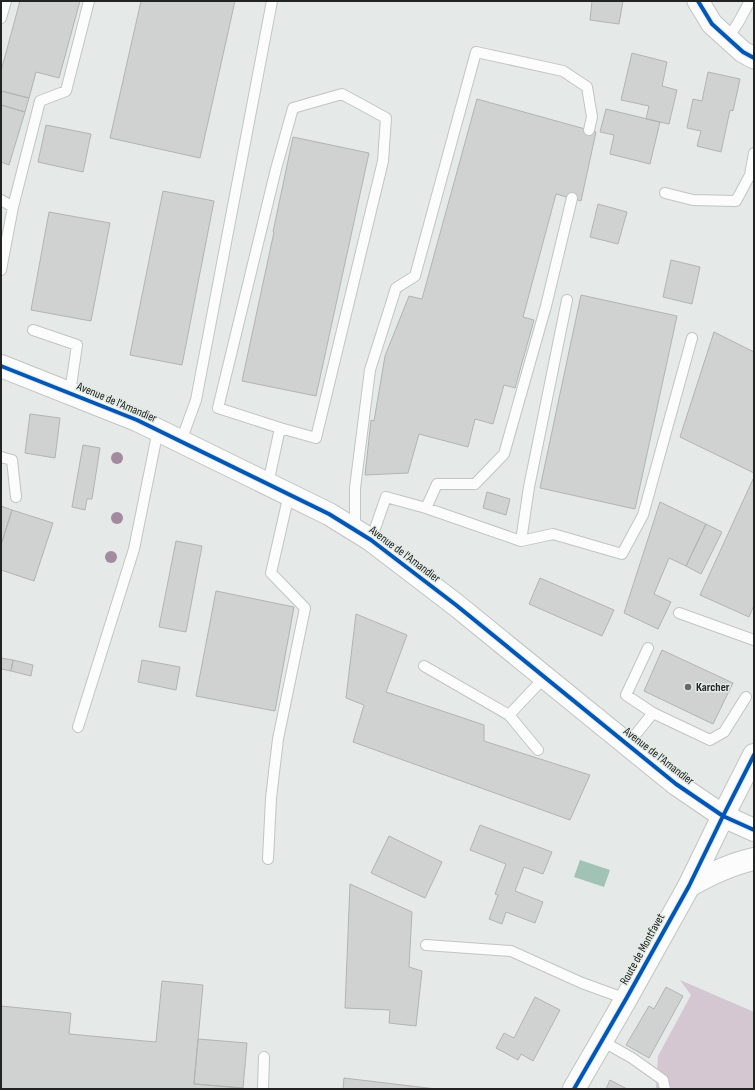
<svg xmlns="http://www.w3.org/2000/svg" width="755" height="1090" font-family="'Sofia Sans Condensed',sans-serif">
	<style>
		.green { fill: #d4c7d2 }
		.water { fill: #a0c3b5 }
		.building { fill: #cfd2d1; stroke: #b0b4b2 }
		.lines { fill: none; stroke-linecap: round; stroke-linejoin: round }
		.lane-casing { stroke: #c2c4c3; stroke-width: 12 }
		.street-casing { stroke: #c2c4c3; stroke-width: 23 }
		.secondary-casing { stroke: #c2c4c3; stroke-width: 24 }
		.lane { stroke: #fbfcfb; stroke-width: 10 }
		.street { stroke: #fbfcfb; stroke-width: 21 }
		.secondary { stroke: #fbfcfb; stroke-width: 22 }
		.cycleway-casing { stroke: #e3ebe7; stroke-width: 6 }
		.cycleway { stroke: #0057b8; stroke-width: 4 }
		.tree { fill: #a38a9f }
		.poi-dot { fill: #666967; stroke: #e3ebe7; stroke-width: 1.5 }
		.labels { text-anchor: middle; stroke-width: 3; stroke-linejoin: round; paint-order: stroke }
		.street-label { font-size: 12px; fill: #212422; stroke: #e3ebe7 }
		.poi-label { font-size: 12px; font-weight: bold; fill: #212422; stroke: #e3ebe7; text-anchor: start }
	</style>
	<rect width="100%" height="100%" fill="#e5e9e7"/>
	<path class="green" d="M680 980 754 1012V1089H656L658 1056 691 995Z"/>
	<path class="water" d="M580 860 610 870 604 887 574 877Z"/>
	<path class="building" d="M20 1H80L59 78 36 72 29 98 1 91V71Z
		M141 1H235L200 158 110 138Z
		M592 1H623L619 24 590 20Z
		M632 53 667 62 662 86 677 90 669 124 646 119 649 106 621 100Z
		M708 72 740 79 733 111 730 110 721 152 697 146 701 131 687 128 693 99 702 101Z
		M1 91 29 98 25 112 1 105Z
		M477 99 596 132 581 201 556 194 523 317 534 320 515 388 504 385 493 424 475 419 468 447 419 434 408 473 365 475 371 420 374 421 385 356 409 296 422 299Z
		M1 105 25 112 9 165 1 162Z
		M606 109 660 122 650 164 610 154 614 135 600 132Z
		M46 125 91 134 83 172 38 162Z
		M293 137 369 153 316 396 242 381 274 232H273Z
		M163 191 214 201 182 365 130 355Z
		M598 204 627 212 618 244 590 237Z
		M49 212 110 223 91 321 31 310Z
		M671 260 700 267 692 304 663 297Z
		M581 295 677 316 635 509 540 488Z
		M714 332 754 352V473L680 437Z
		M30 414 60 418 55 458 25 453Z
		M83 445 100 448 92 499H87L85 510 72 507Z
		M754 477V605L749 617 700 595Z
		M487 492 510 499 506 515 483 508Z
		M660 502 706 524 686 566 669 558 654 594 671 602 658 629 624 613Z
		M1 506 12 510 1 545Z
		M12 510 53 523 34 581 1 570V545Z
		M706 524 722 532 701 574 686 566Z
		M176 541 202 546 186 632 159 627Z
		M540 578 614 610 602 636 529 604Z
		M216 591 294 607 275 711 196 696Z
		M356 614 407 635 386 692 484 725V741L590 775 570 820 353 742 364 705 346 698Z
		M662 650 733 683 713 724 644 691Z
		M1 658 13 660 11 671 1 669Z
		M13 660 33 665 31 676 11 671Z
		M142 660 180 667 176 690 138 682Z
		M480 825 552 852 543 874 524 867 515 891 543 902 535 923 506 912 502 924 489 919 498 895 495 894 506 864 470 850Z
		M389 836 442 862 425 898 371 873Z
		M350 884 412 912 409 967 422 971 416 1026 389 1023 390 1010 345 1008Z
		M162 981 203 985 194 1084 243 1088 242 1089H1V1006L71 1013 69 1034 156 1042Z
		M666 987 683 996 649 1058 626 1045 649 1006 654 1009Z
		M535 997 560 1010 533 1061 521 1054 518 1060 496 1048 504 1033 514 1038Z
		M198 1039 247 1043 243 1088 194 1084Z
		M344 1078 436 1089H343Z
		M610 1080 627 1089H606Z"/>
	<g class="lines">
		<defs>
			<path id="lane" d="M1 18 6 1
				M728 38 738 23 750 1
				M665 193 693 200 736 201 750 175 754 153
				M1 200 13 207
				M1 270 13 207 40 101 66 91 89 1
				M33 330 77 345 70 393
				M181 441 196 400 272 1
				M1 457 12 460 16 497
				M268 484 280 428 316 438 383 161 386 118 342 94 293 108 276 169 218 408 280 428
				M426 508 437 484H475L504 454 546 306 572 198
				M355 530V488L370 370 396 288 415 276 476 52 563 71 587 87 592 117 589 130
				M371 540 386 497 426 508 521 541 553 534 622 554 643 515 692 338
				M521 541 529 487 567 300
				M679 613 754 640
				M648 648 626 695 653 713
				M424 666 509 715 544 678
				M509 715 538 750
				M78 727 134 549 158 430
				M627 745 653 713 710 740 724 732 746 697
				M268 859 271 798 278 739 305 608 271 573 289 494
				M426 945 511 951 582 983 626 999
				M602 1041 632 1058 663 1080 665 1089
				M263 1089 264 1057"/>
			<path id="street" d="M698 1 712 24 743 52 754 58"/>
			<path id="secondary" d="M1 366 137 420 329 514 371 540 456 605 676 784 723 816 754 830
				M689 886C710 874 731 864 754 859
				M574 1089 626 999 689 886 723 816 754 755"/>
		</defs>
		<use href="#lane" class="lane-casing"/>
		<use href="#street" class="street-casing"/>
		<use href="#secondary" class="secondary-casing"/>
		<use href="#lane" class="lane"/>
		<use href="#street" class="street"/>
		<use href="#secondary" class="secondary"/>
		<defs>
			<path id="cycleway" d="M698 1 712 24 743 52 754 58
				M1 366 137 420 329 514 371 540 456 605 676 784 723 816 754 830
				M574 1089 626 999 689 886 723 816 754 755"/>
		</defs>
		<use href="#cycleway" class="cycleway-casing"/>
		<use href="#cycleway" class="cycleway"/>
	</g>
	<g class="tree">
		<circle cx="117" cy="458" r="6"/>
		<circle cx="117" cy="518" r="6"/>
		<circle cx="111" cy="557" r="6"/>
	</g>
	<circle class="poi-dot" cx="688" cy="687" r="4"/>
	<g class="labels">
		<g class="street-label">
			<text transform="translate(117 402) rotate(23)" y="4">Avenue de l'Amandier</text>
			<text transform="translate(405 554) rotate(37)" y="4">Avenue de l'Amandier</text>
			<text transform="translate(659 756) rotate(38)" y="4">Avenue de l'Amandier</text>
			<text transform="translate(642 949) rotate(-61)" y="4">Route de Montfavet</text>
		</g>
		<g class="poi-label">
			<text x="696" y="691">Karcher</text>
		</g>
	</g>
	<rect width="755" height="1090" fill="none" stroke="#212422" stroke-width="4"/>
</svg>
